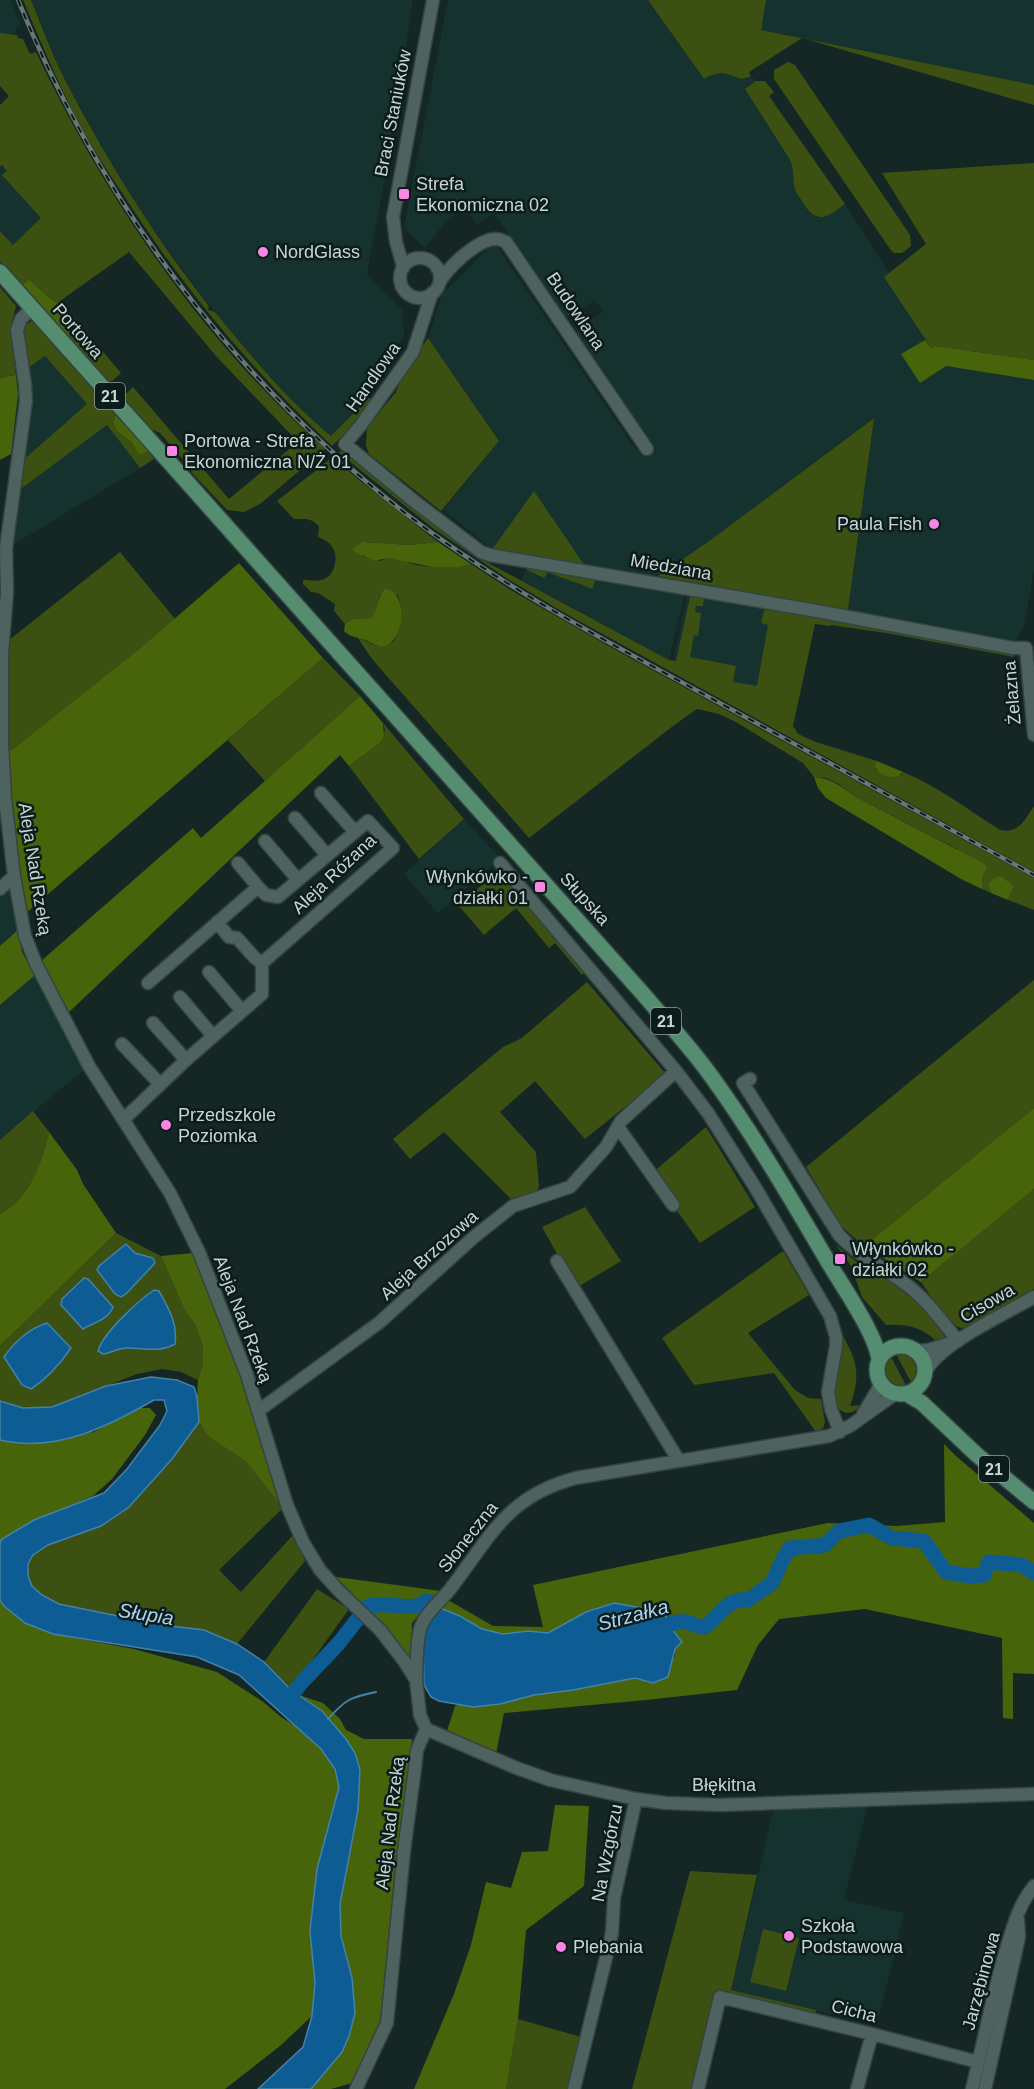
<svg xmlns="http://www.w3.org/2000/svg" width="1034" height="2089" font-family="Arial,sans-serif">
	<style>
		.built { fill: #16322f }
		.green { fill: #3b5011 }
		.forest { fill: #48640b }
		.water { fill: #0d5d94; stroke: #4681a7; stroke-width: 1.5 }
		.lines { fill: none; stroke-linecap: round; stroke-linejoin: round }
		.stream { stroke: #4681a7; stroke-width: 2 }
		.river { stroke: #0d5d94; stroke-width: 15 }
		.minor-casing { stroke: #354341; stroke-width: 15 }
		.major-casing { stroke: #354341; stroke-width: 18 }
		.minor { stroke: #4e6260; stroke-width: 12 }
		.major { stroke: #558d70; stroke-width: 15 }
		.rail-casing { stroke: #697775; stroke-width: 4.5 }
		.rail { stroke: #0b1d1b; stroke-width: 2; stroke-dasharray: 7; stroke-linecap: butt }
		.poi-dot { fill: #fc86e3; stroke: #0b1d1b; stroke-width: 2 }
		.labels { text-anchor: middle; stroke-width: 5; stroke-linejoin: round; paint-order: stroke }
		.shield { fill: #0b1d1b; stroke: #919e9c; stroke-width: 1.5 }
		.shield-label { font-size: 16px; font-weight: bold; fill: #cad5d3 }
		.street-label { font-size: 18px; fill: #cad5d3; stroke: #0b1d1b }
		.poi-label { font-size: 18px; fill: #cad5d3; stroke: #0b1d1b; text-anchor: start }
		.water-label { font-size: 20px; font-style: italic; fill: #afd2f1; stroke: #0b1d1b }
	</style>
	<rect width="100%" height="100%" fill="#152725"/>
	<path class="built" d="M0 0H11L20 24 16 28 15 35 0 33Z
		M31 0H413L385 176 367 274 402 310 404 334 369 398 332 436 310 418 251 357 202 296 148 222 107 157 60 70Z
		M448 0H648L704 79 716 73 725 72 736 78 747 79 751 76 756 81 745 89 790 160 793 167 794 179 839 208 845 204 889 273 884 277 925 340 901 355 921 382 946 366 1034 380V570L1024 626 1015 641 1007 642 848 610 873 418 712 539 658 576 583 563 534 492 499 551 488 546 443 510 499 441 428 338 442 294 489 248 496 245 634 447 646 456 657 448 652 447 576 336 577 330 603 312 595 300 572 315 567 317 563 315 494 213 477 225 465 206 446 221 425 248 404 228Z
		M766 0H1034V85L760 30Z
		M0 158 52 216 15 248 0 231Z
		M45 356 87 404 22 461 25 370Z
		M107 425 140 468 11 546 18 491Z
		M527 568 685 592 669 660 521 580Z
		M688 593 815 615 790 722 706 673 673 661Z
		M464 819 500 858 438 913 404 874Z
		M8 890 11 894 18 930 0 946V894Z
		M35 975 85 1069 0 1140V1005Z
		M869 1800 844 1900 904 1913 877 2025 731 1990 775 1804Z"/>
	<path class="green" d="M23 0H31C41 24 50 49 61 72 103 154 152 234 209 306L208 310 215 312C251 356 287 400 331 436L369 398 375 399 359 420 332 446C252 370 182 287 123 194 105 168 88 141 73 112 55 76 39 38 23 0Z
		M648 0H766L761 30 1034 85V105L802 38 749 72 751 76C734 86 731 63 704 79Z
		M0 33 17 35 18 38 23 39 30 54 36 52C106 200 202 340 325 449L260 504 244 512 227 510 193 474 186 463 160 433 151 429 125 399V395L133 387 229 499 298 442 216 356 129 252 60 301 121 373 112 381H108L67 337 71 327 59 313 57 303 49 298 30 280 22 286 0 261V231L13 245 41 218 2 175 7 171 2 165 0 166V105L9 96 0 86Z
		M788 62 795 65 910 235 911 246 902 253H894L890 249 774 79V70Z
		M756 81H765L774 92 769 96 845 204C829 216 819 225 805 206 802 200 797 195 795 189 792 179 795 170 790 160L745 89Z
		M1034 163V360L935 346 931 348 884 277 926 244 882 173Z
		M0 287 16 306 10 330 16 375 0 378Z
		M32 321 37 325 116 415 113 422 116 430 132 443 138 452 148 451 154 459 140 468 107 425 18 491 22 461 87 404 45 356 25 370 20 337 24 325Z
		M428 338 499 441 441 511 369 454 366 446 367 427 396 392 401 377Z
		M874 418 848 610 658 576 712 539Z
		M342 451 411 508 479 558 669 660 676 661 691 593 711 597 710 599H704L703 606H696L695 612 701 613 698 636 694 635 690 657 736 666 733 682 757 686 768 625 761 623 764 611 768 608 1013 655 1014 657 886 633 831 625V626L815 624 793 726 798 734 816 742 877 761 874 766 876 770 901 775 903 772C938 786 968 810 1000 830 1018 834 1025 820 1034 806V872L561 611 508 579 434 529 338 452Z
		M333 457 359 480 438 542 410 545 363 542 362 556 380 561 388 558 402 560 416 565 432 567 471 564 514 592 614 649 1034 878V910L1008 900 1014 886 988 885 991 893 982 889V877L957 849 856 797 839 784 826 778 814 777 803 763 736 722 719 714 697 709 673 726 529 838 372 659 357 637 377 646 393 642C401 630 403 609 398 595L380 594 375 613 371 618 352 619 345 624 334 611 335 604 318 593 311 592 303 584V580C310 580 320 582 326 578 335 574 338 556 333 548 330 542 323 539 318 537L319 526 313 521 306 519H294L277 501Z
		M534 491 583 563 586 564 585 568 496 551 494 547Z
		M120 552 176 620 8 753 9 640Z
		M528 567 596 578 592 589C577 582 563 579 548 572L544 578 527 570Z
		M323 658 360 696 265 781 228 740Z
		M383 723 464 819 419 859 349 766 380 743 385 730Z
		M494 875 497 879 503 876 585 972 582 975 555 943 549 948 516 908 484 935 458 905Z
		M1034 980V1108L864 1246 841 1226 806 1167Z
		M587 982 666 1074 585 1139 535 1081 500 1112 536 1152 539 1187 536 1192 511 1199 444 1132 410 1159 393 1139 503 1047 522 1038Z
		M33 1111 49 1132C42 1163 29 1199 0 1214V1140Z
		M706 1127 755 1207 700 1243 651 1174Z
		M1034 1189V1289L968 1329C948 1330 932 1297 921 1282Z
		M585 1207 621 1261 576 1288 542 1227Z
		M116 1233 161 1256 185 1311 195 1324 203 1346V1363L198 1380 181 1372 162 1369 137 1374 52 1407 23 1408 0 1401V1346Z
		M836 1245 858 1263 894 1284 918 1304 938 1326 946 1339 936 1341C922 1327 906 1324 886 1325L862 1297 851 1266Z
		M783 1251 809 1295 748 1333 795 1390 808 1398 821 1399 825 1422 823 1428 816 1432 774 1373 694 1385 662 1338Z
		M837 1326C855 1357 863 1370 850 1406L862 1405C853 1414 844 1417 836 1405H834L833 1396Z
		M896 1354 911 1356C920 1364 921 1375 912 1384Z
		M891 1357 907 1387C888 1391 876 1370 891 1357Z
		M199 1422C212 1444 227 1445 245 1460 260 1473 271 1493 283 1508L219 1570 241 1592 294 1534 305 1561 237 1644 204 1630 162 1625 59 1604 42 1595 32 1586 28 1576V1564L33 1555 48 1545 101 1526 129 1507 172 1459Z
		M317 1589 349 1609 291 1690 264 1662Z
		M690 1871 757 1875 731 1990 816 2010 814 2022 716 2000 693 2089H632Z
		M763 1929 799 1938 786 1991 750 1982Z
		M518 2019 581 2037 568 2089H506Z"/>
	<path class="forest" d="M30 280 49 298 57 303 59 313 71 327 69 336 67 337 22 286 27 281Z
		M925 340 931 348 935 346 1034 360V380L946 366 920 383 901 354Z
		M16 375 18 395 11 454 0 460V378Z
		M116 415 145 447 148 451 143 454 138 453 132 443 116 430 113 422Z
		M363 542 410 545 438 542 471 564 459 567H432L388 558 374 561C367 556 359 556 352 549Z
		M239 563 323 658 26 913 13 820 8 753 143 646Z
		M385 589C410 591 404 644 383 646 376 647 371 642 365 640 357 637 350 637 344 631L345 624 352 619 371 618C379 609 376 597 385 589Z
		M360 696 383 723 384 735 380 743 349 766 340 755 67 1014 41 961 193 828 201 838Z
		M877 761 903 772C896 782 880 776 874 766Z
		M814 777C832 778 842 787 856 797L983 863 987 868 982 877V889L961 879 826 798 818 788Z
		M1000 876 1014 886 1008 900 991 893 988 885 992 880Z
		M18 930 22 952 35 975 0 1005V946Z
		M1034 1108V1189L921 1282 864 1246Z
		M49 1132 77 1170 83 1184 116 1233 0 1346V1214C29 1199 42 1163 49 1132Z
		M193 1253 231 1346 283 1508 246 1461 214 1440 207 1434 199 1422 197 1397 198 1380 203 1363V1346L195 1324 185 1311 161 1256Z
		M139 1408H150L156 1415 145 1435 112 1479 93 1496 34 1520 2 1539 0 1543V1440L10 1442 94 1432Z
		M944 1444 956 1456 1034 1523V1674L1013 1673V1719L1003 1718 1002 1638 865 1609 779 1619 758 1645 737 1690 646 1700 504 1713 496 1754 447 1731 455 1706 458 1704 473 1707 500 1704 534 1695 573 1690 635 1678 653 1683 675 1656V1649L681 1642 669 1625 664 1612 614 1603 586 1612 548 1633 528 1631 503 1634 482 1629 460 1616 440 1608 448 1600 493 1626 543 1627 533 1585 828 1523 896 1526 945 1522Z
		M336 1577 441 1591 412 1623 411 1660 391 1633Z
		M0 1600 4 1606 53 1634 134 1649 217 1672 262 1701 281 1717 302 1730 321 1749 335 1769 339 1787 317 1869 310 1931 315 1983 312 2016 280 2046 225 2089H0Z
		M299 1695 323 1703 340 1719 346 1730 364 1739H412L384 2020 359 2081 331 2089H301L349 2036 355 2013 352 1978 341 1936 340 1904 358 1810 346 1739 322 1711Z
		M555 1805 589 1806 584 1886 526 1930 518 2019 506 2089H414L454 1994 471 1945 486 1882 511 1888 522 1852 548 1851Z"/>
	<path class="water" d="M126 1244 135 1253 153 1258 155 1263 126 1294 121 1297 115 1294 97 1270 99 1266Z
		M84 1278 88 1279 113 1307C109 1319 93 1323 83 1329L61 1305 62 1299Z
		M154 1290 159 1291C169 1309 178 1324 175 1344 159 1353 144 1348 127 1348 118 1348 111 1353 103 1354L98 1351C103 1333 138 1301 154 1290Z
		M47 1323 71 1348C60 1364 48 1378 31 1389L22 1385 4 1357C14 1342 30 1328 47 1323Z
		M151 1377 177 1380 194 1387 197 1397 199 1422 172 1459 129 1507 101 1526 48 1545 33 1555 28 1564V1576L32 1586 42 1595 59 1604 162 1625 204 1630 237 1644 264 1662 291 1690 322 1711 346 1739 355 1753 360 1770 358 1810 340 1904 341 1936 352 1978 355 2013 349 2036 342 2052 311 2089H258L303 2047 312 2016 315 1983 310 1931 317 1869 339 1787 335 1769 321 1749 239 1675 197 1657 53 1634 25 1623 4 1606 0 1600V1543L2 1539 34 1520 104 1493 127 1469 160 1425 167 1411 164 1400H154C107 1427 56 1453 0 1440V1401L23 1408 52 1407 106 1386Z
		M614 1603 664 1612 669 1625 682 1642 675 1649 668 1677 653 1683 635 1678 573 1690 534 1695 500 1704 473 1707 439 1701 431 1697 424 1685 423 1637 427 1622 440 1608 460 1616 482 1629 503 1634 528 1631 548 1633 586 1612Z"/>
	<g class="lines">
		<path class="stream" d="M328 1719C345 1700 350 1697 376 1692"/>
		<path class="river" d="M651 1632C661 1628 674 1620 686 1622 693 1623 697 1628 705 1627 720 1615 727 1598 748 1600L772 1583 782 1561 790 1548 825 1545 839 1531 869 1525 892 1538 924 1541 946 1572 970 1576 984 1575 989 1562 1022 1565 1034 1573
			M289 1699 301 1683 339 1643 367 1607C385 1599 411 1614 426 1601L430 1602"/>
		<defs>
			<path id="minor" d="M400 278a20 20 0 1 1 40 0a20 20 0 1 1-40 0Z
				M403 266 396 242 393 217 433 0
				M439 284C445 269 480 237 497 239 500 239 503 241 506 242L647 449
				M432 293 413 352 361 425 345 444 414 501 481 552 490 555 817 611 1013 648H1026L1034 735
				M32 308 21 319 17 330 25 384 26 401 6 548 7 592 2 654V743L5 798 14 876 25 936 36 964 89 1066 170 1193 199 1252 247 1375 287 1505 303 1542 320 1570 339 1591 380 1630 404 1661 416 1680 420 1715 426 1729 417 1750 415 1768 404 1851 387 2023 356 2089
				M321 793 355 832
				M295 818 327 855
				M265 841 298 880
				M238 863 258 887
				M500 863 676 1071 708 1113 755 1187 830 1316 836 1337V1346L828 1392 831 1409 840 1432
				M0 889 14 876
				M217 922 229 937 237 938 255 958 262 963
				M209 972 242 1011
				M180 997 213 1036
				M153 1023 186 1060
				M122 1044 160 1084
				M750 1079 743 1083 839 1235C859 1257 884 1267 907 1285 927 1300 942 1321 958 1341
				M124 1119 186 1060 262 994V963L393 848 368 821 278 897 266 895 258 887 148 983
				M618 1127 673 1205
				M557 1261 679 1461
				M917 1351 928 1350 951 1343
				M926 1371C941 1343 1005 1314 1034 1297
				M258 1411 380 1322 474 1237 513 1206 570 1187 606 1147 621 1121 676 1071
				M863 1414 878 1389 880 1382
				M416 1680C417 1663 416 1645 420 1629 425 1613 441 1601 451 1588 491 1536 507 1496 576 1478L829 1436 850 1426 895 1394
				M426 1729 514 1767 550 1780 636 1799 666 1803 720 1805 1034 1794
				M574 2089 612 1933 614 1898 636 1799
				M698 2089 720 1997 872 2034 978 2062
				M857 2089 872 2034
				M972 2089C983 2044 992 1998 1005 1953 1012 1930 1018 1905 1034 1886
				M985 2089 1019 1937 1018 1920"/>
			<path id="major" d="M0 272 644 995C668 1023 693 1050 714 1080 758 1141 795 1206 833 1270 846 1291 877 1337 879 1360
				M877 1370a24 24 0 1 1 48 0a24 24 0 1 1-48 0Z
				M907 1394 922 1403 977 1455 1034 1502"/>
		</defs>
		<use href="#minor" class="minor-casing"/>
		<use href="#major" class="major-casing"/>
		<use href="#minor" class="minor"/>
		<use href="#major" class="major"/>
		<defs>
			<path id="rail" d="M18 0C100 201 233 380 405 513 495 582 595 635 694 689 808 751 921 813 1034 875"/>
		</defs>
		<use href="#rail" class="rail-casing"/>
		<use href="#rail" class="rail"/>
	</g>
	<g class="poi-dot">
		<rect x="398" y="188" width="12" height="12" rx="3"/>
		<circle cx="263" cy="252" r="6"/>
		<rect x="166" y="445" width="12" height="12" rx="3"/>
		<circle cx="934" cy="524" r="6"/>
		<rect x="534" y="881" width="12" height="12" rx="3"/>
		<circle cx="166" cy="1125" r="6"/>
		<rect x="834" y="1253" width="12" height="12" rx="3"/>
		<circle cx="789" cy="1936" r="6"/>
		<circle cx="561" cy="1947" r="6"/>
	</g>
	<g class="labels">
		<g class="shield">
			<rect x="95" y="383" width="30" height="26" rx="4.5"/>
			<rect x="651" y="1008" width="30" height="26" rx="4.5"/>
			<rect x="979" y="1456" width="30" height="26" rx="4.5"/>
		</g>
		<g class="shield-label">
			<text x="110" y="402">21</text>
			<text x="666" y="1027">21</text>
			<text x="994" y="1475">21</text>
		</g>
		<g class="street-label">
			<text transform="translate(393 113) rotate(-79)" y="6">Braci Staniuków</text>
			<text transform="translate(576 311) rotate(56)" y="6">Budowlana</text>
			<text transform="translate(78 331) rotate(49)" y="6">Portowa</text>
			<text transform="translate(373 377) rotate(-55)" y="6">Handlowa</text>
			<text transform="translate(671 567) rotate(10)" y="6">Miedziana</text>
			<text transform="translate(1012 693) rotate(-95)" y="6">Żelazna</text>
			<text transform="translate(35 869) rotate(81)" y="6">Aleja Nad Rzeką</text>
			<text transform="translate(334 874) rotate(-43)" y="6">Aleja Różana</text>
			<text transform="translate(585 899) rotate(48)" y="6">Słupska</text>
			<text transform="translate(429 1255) rotate(-42)" y="6">Aleja Brzozowa</text>
			<text transform="translate(987 1303) rotate(-30)" y="6">Cisowa</text>
			<text transform="translate(243 1319) rotate(69)" y="6">Aleja Nad Rzeką</text>
			<text transform="translate(468 1537) rotate(-52)" y="6">Słoneczna</text>
			<text x="724" y="1791">Błękitna</text>
			<text transform="translate(390 1823) rotate(-83)" y="6">Aleja Nad Rzeką</text>
			<text transform="translate(607 1853) rotate(-79)" y="6">Na Wzgórzu</text>
			<text transform="translate(981 1981) rotate(-75)" y="6">Jarzębinowa</text>
			<text transform="translate(854 2011) rotate(14)" y="6">Cicha</text>
		</g>
		<g class="poi-label">
			<text x="416" y="190">Strefa<tspan x="416" dy="21">Ekonomiczna 02</tspan></text>
			<text x="275" y="258">NordGlass</text>
			<text x="184" y="447">Portowa - Strefa<tspan x="184" dy="21">Ekonomiczna N/Ż 01</tspan></text>
			<text x="922" y="530" text-anchor="end">Paula Fish</text>
			<text x="528" y="883" text-anchor="end">Włynkówko -<tspan x="528" dy="21">działki 01</tspan></text>
			<text x="178" y="1121">Przedszkole<tspan x="178" dy="21">Poziomka</tspan></text>
			<text x="852" y="1255">Włynkówko -<tspan x="852" dy="21">działki 02</tspan></text>
			<text x="801" y="1932">Szkoła<tspan x="801" dy="21">Podstawowa</tspan></text>
			<text x="573" y="1953">Plebania</text>
		</g>
		<g class="water-label">
			<text transform="translate(146 1614) rotate(9)" y="7">Słupia</text>
			<text transform="translate(633 1615) rotate(-15)" y="7">Strzałka</text>
		</g>
	</g>
</svg>
